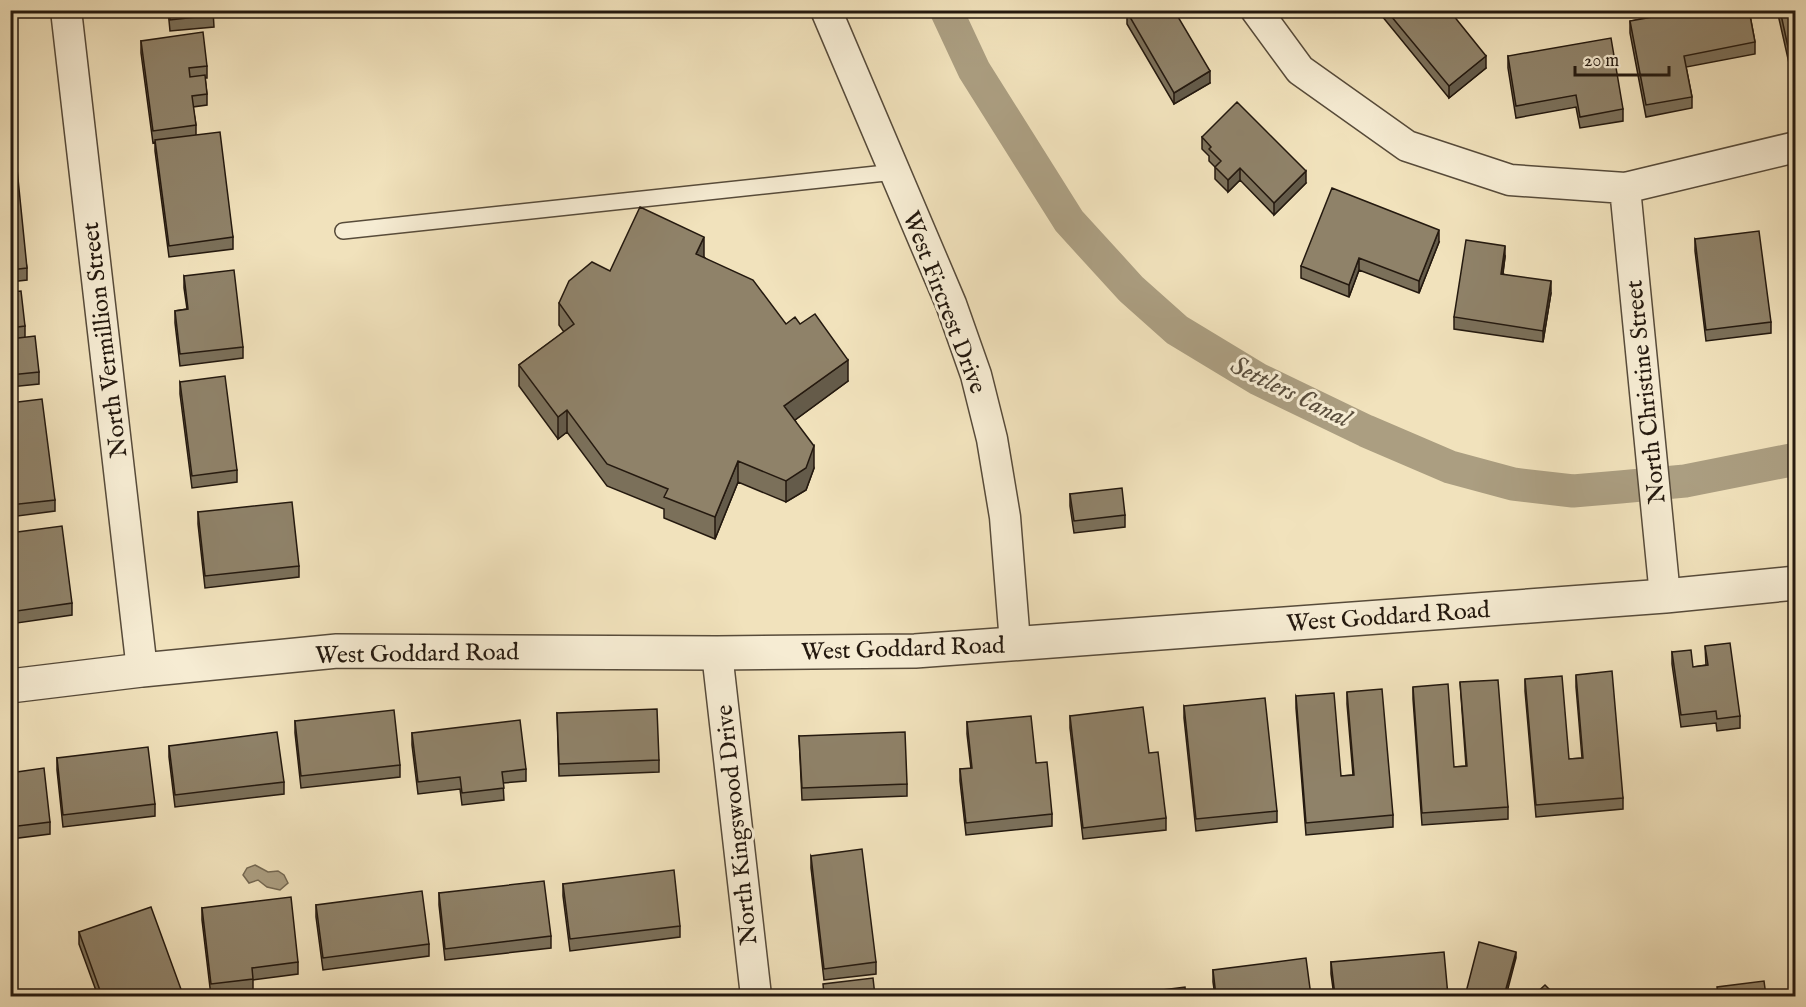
<svg xmlns="http://www.w3.org/2000/svg" width="1806" height="1007" font-family="'IM FELL English',serif">
	<style>
		.water { fill: #ab9e81; stroke: #756953; stroke-width: 1.5 }
		.lines { fill: none; stroke-linecap: round; stroke-linejoin: round }
		.canal { stroke: #ab9e81; stroke-width: 33 }
		.service-casing { stroke: #574b3a; stroke-width: 18 }
		.minor-casing { stroke: #574b3a; stroke-width: 33 }
		.tertiary-casing { stroke: #574b3a; stroke-width: 36 }
		.service { stroke: #f6ecd3; stroke-width: 15 }
		.minor { stroke: #f6ecd3; stroke-width: 30 }
		.tertiary { stroke: #f6ecd3; stroke-width: 33 }
		.wall { fill: #7b705a; stroke: #24190f; stroke-width: 1.5 }
		.shaded-wall { fill: #645b4a; stroke: #24190f; stroke-width: 1.5 }
		.building { fill: #8f8269; stroke: #24190f; stroke-width: 1.5 }
		.labels { text-anchor: middle; stroke-width: 6; stroke-linejoin: round; paint-order: stroke }
		.street-label { font-size: 24px; fill: #24190f; stroke: #f6ecd3 }
		.water-label { font-size: 26px; font-style: italic; fill: #5a4e3d; stroke: #f6ecd3 }
	</style>
	<rect width="100%" height="100%" fill="#f1e2bc"/>
	<filter id="stains"><feTurbulence type="fractalNoise" baseFrequency=".00333" numOctaves="4"/><feColorMatrix values="0 0 0 0 .2 0 0 0 0 .09 0 0 0 0 .02 0 0 0 .5 -.17"/></filter>
	<radialGradient id="worn" r=".72"><stop offset=".6" stop-color="#630" stop-opacity="0"/><stop offset="1" stop-color="#630" stop-opacity=".3"/></radialGradient>
	<path class="water" d="M255 865 268 872 278 871 284 875 288 883 280 890 267 887 258 880 249 883 243 875 247 868Z"/>
	<g class="lines">
		<path class="canal" d="M946 10 974 70 1069 221 1131 289 1177 330 1258 379 1366 431 1450 467 1513 484 1573 491 1620 487 1685 481 1796 459"/>
		<defs>
			<path id="service" d="M343 231 895 172"/>
			<path id="minor" d="M66 10 142 670
				M826 10 951 304 976 375 992 439 1005 517 1015 643
				M1256 10 1300 70 1407 146 1510 180 1625 188 1796 147
				M1625 188 1665 596
				M717 653 756 996"/>
			<path id="tertiary" d="M10 686 142 670 337 651 717 653 915 651 1665 596 1796 583"/>
		</defs>
		<use href="#service" class="service-casing"/>
		<use href="#minor" class="minor-casing"/>
		<use href="#tertiary" class="tertiary-casing"/>
		<use href="#service" class="service"/>
		<use href="#minor" class="minor"/>
		<use href="#tertiary" class="tertiary"/>
	</g>
	<path class="wall" d="M168 10H213L214 27 170 31Z
		M1377 10H1449L1486 68 1449 98Z
		M1677 10H1749L1755 42V54L1686 67 1692 97V108L1646 117 1630 33V21L1678 12Z
		M1777 10H1796L1791 72Z
		M1127 12 1210 83 1174 104 1127 24Z
		M141 41 207 66V78H205L207 94V105L193 107 196 125V135L233 237V249L169 257 155 151V142L153 143 141 53Z
		M1508 56 1623 109V121L1580 128 1576 107 1516 118 1508 68Z
		M10 115 14 146V158L10 159Z
		M1202 137 1306 183 1274 215 1240 180 1228 192 1215 179V167L1209 161V156L1202 149Z
		M10 169 27 268V280L10 282Z
		M1695 239 1771 322V333L1706 341 1695 251Z
		M1439 242 1419 293 1359 270 1349 297 1301 278V266Z
		M704 257 786 324 848 381 795 420 814 468 806 490 786 502 738 482 715 539 664 518V509L607 486 567 432 558 439 519 386V365L564 332 559 325V303L610 271Z
		M1505 257 1503 274 1551 293 1543 342 1454 329V317Z
		M184 276 243 347V358L180 366 175 323V311L187 309 184 288Z
		M10 292 25 326V338L39 372V384L10 387Z
		M180 382 237 470V482L192 488 180 394Z
		M10 403 55 500V511L10 517Z
		M1070 494 1125 515V527L1074 533 1070 506Z
		M198 512 299 566V577L205 588 198 524Z
		M10 533 72 603V615L10 624Z
		M1705 646 1740 716V728L1717 731 1716 723 1681 727 1672 664V652L1693 667 1706 665Z
		M1576 675 1623 798V809L1536 817 1525 691V679L1569 759 1582 758 1576 687Z
		M1460 682 1508 807V819L1422 825 1413 699V687L1454 767 1466 766Z
		M1347 692 1393 815V827L1306 835 1296 708V696L1341 776 1353 775 1347 704Z
		M1184 706 1277 811V822L1196 831 1184 718Z
		M557 713 659 760V772L559 776Z
		M1070 716 1149 753 1166 818V830L1083 839 1070 728Z
		M295 721 400 765V777L301 788 295 733Z
		M967 722 1036 763 1052 814V826L966 835 960 781V769H971L967 734Z
		M412 733 526 769V781L503 783 504 800 462 805 460 789 418 794 412 745Z
		M799 736 907 784V796L802 800Z
		M169 746 284 782V794L175 807 169 757Z
		M57 758 155 804V816L63 827 57 770Z
		M10 773 50 822V834L11 839 10 851Z
		M811 856 876 962V974L824 980 811 868Z
		M563 884 680 926V937L570 951 563 896Z
		M439 893 551 936V948L445 960 439 905Z
		M316 905 429 944V956L323 970 316 917Z
		M202 908 298 962V974L253 980V991L211 996 202 920Z
		M79 932 182 996H98L79 944Z
		M1331 962 1448 996H1334L1331 974Z
		M1213 970 1311 996H1215L1213 982Z"/>
	<path class="shaded-wall" d="M1486 56V68L1449 98V86Z
		M1796 60V71L1791 72V61Z
		M1210 71V83L1174 104V93Z
		M1240 168V180L1228 192V180Z
		M1306 171V183L1274 215V203Z
		M1439 230V242L1419 293V281Z
		M704 237V259L696 254Z
		M1505 246V257L1501 286V274Z
		M1359 258V270L1349 297V285Z
		M1551 281V293L1543 342V331Z
		M848 360V381L784 428V406Z
		M567 410V432L558 439V417Z
		M814 446V468L806 490 786 502V481Z
		M738 461V482L715 539V517Z
		M1516 952V958L1506 996H1504Z
		M182 992V996H168Z"/>
	<path class="building" d="M169 10H213L214 15 170 20Z
		M1130 10H1174L1210 71 1174 93 1127 12Z
		M1386 10H1449L1486 56 1449 86Z
		M1680 10H1749L1755 42 1684 56 1692 97 1646 105 1630 21 1680 12Z
		M1780 10H1796V60L1791 61Z
		M203 32 207 66 189 68 190 77 205 75 207 94 192 96 196 125 153 131 141 41Z
		M1611 38 1623 109 1580 117 1576 95 1516 106 1508 56Z
		M1237 102 1306 171 1274 203 1240 168 1228 180 1215 167 1221 161 1209 149 1211 147 1202 137Z
		M10 115 14 146 10 147Z
		M220 132 233 237 169 246 155 140Z
		M10 169H17L27 268 10 270Z
		M1332 188 1439 230 1419 281 1359 258 1349 285 1301 266Z
		M640 207 704 237 696 254 753 280 786 324 795 317 800 324 815 314 848 360 784 406 814 446 806 468 786 481 738 461 715 517 664 497 668 489 607 464 567 410 558 417 519 365 574 324 559 303 569 281 592 262 610 271Z
		M1759 231 1771 322 1706 330 1695 239Z
		M1466 240 1505 246 1501 274 1551 281 1543 331 1454 317Z
		M234 270 243 347 180 354 175 311 188 309 184 276Z
		M21 291 25 326 10 328V292Z
		M35 336 39 372 10 375V339Z
		M225 376 237 470 192 476 180 382Z
		M42 399 55 500 10 505V403Z
		M1122 488 1125 515 1074 521 1070 494Z
		M292 502 299 566 205 576 198 512Z
		M62 526 72 603 10 612V533Z
		M1730 643 1740 716 1717 719 1716 711 1681 715 1672 652 1691 650 1693 667 1708 665 1705 646Z
		M1612 671 1623 798 1536 805 1525 679 1562 676 1569 759 1583 758 1576 675Z
		M1498 680 1508 807 1422 813 1413 687 1448 684 1454 767 1467 766 1460 682Z
		M1382 689 1393 815 1306 823 1296 696 1334 693 1341 776 1354 775 1347 692Z
		M1265 698 1277 811 1196 819 1184 706Z
		M1143 707 1149 753 1158 752 1166 818 1083 828 1070 716Z
		M657 709 659 760 559 764 557 713Z
		M394 710 400 765 301 776 295 721Z
		M1031 716 1036 763 1047 762 1052 814 966 823 960 769 972 768 967 722Z
		M520 720 526 769 502 772 504 788 462 793 460 777 418 782 412 733Z
		M277 732 284 782 175 795 169 746Z
		M905 732 907 784 802 788 799 736Z
		M148 747 155 804 63 815 57 758Z
		M44 768 50 822 10 827V773Z
		M862 849 876 962 824 969 811 856Z
		M674 870 680 926 570 939 563 884Z
		M544 881 551 936 445 949 439 893Z
		M422 891 429 944 323 958 316 905Z
		M291 897 298 962 252 968 253 979 211 984 202 908Z
		M151 907 182 992 168 996H102L79 932Z
		M1479 942 1516 952 1504 996H1465Z
		M1444 952 1448 996H1335L1331 962Z
		M1306 958 1311 996H1216L1213 970Z
		M873 978 875 996H824L823 984Z
		M1764 981 1766 996H1718L1717 987Z
		M1545 985 1556 996H1533Z
		M1185 987 1186 996H1114Z"/>
	<g class="labels">
		<g class="street-label">
			<text transform="translate(945 302) rotate(69)" y="8">West Fircrest Drive</text>
			<text transform="translate(104 340) rotate(-97)" y="8">North Vermillion Street</text>
			<text transform="translate(1645 392) rotate(-96)" y="8">North Christine Street</text>
			<text transform="translate(1388 616) rotate(-4)" y="8">West Goddard Road</text>
			<text transform="translate(903 648) rotate(-2)" y="8">West Goddard Road</text>
			<text transform="translate(417 653) rotate(-1)" y="8">West Goddard Road</text>
			<text transform="translate(736 825) rotate(-96)" y="8">North Kingswood Drive</text>
		</g>
		<g class="water-label">
			<text transform="translate(1291 391) rotate(26)" y="9">Settlers Canal</text>
		</g>
	</g>
	<rect width="1806" height="1007" fill="none" stroke="#f1e2bc" stroke-width="36"/>
	<rect x="12" y="12" width="1782" height="983" fill="none" stroke="#24190f" stroke-width="3"/>
	<rect x="18" y="18" width="1770" height="971" fill="none" stroke="#24190f" stroke-width="1.5"/>
	<path d="M1575 66v9h94v-9" fill="none" stroke="#24190f" stroke-width="3"/>
	<text x="1584" y="66" font-size="18" fill="#24190f" stroke="#f6ecd3" stroke-width="4.5" paint-order="stroke">20 m</text>
	<rect width="100%" height="100%" filter="url(#stains)"/>
	<rect width="100%" height="100%" fill="url(#worn)"/>
</svg>
